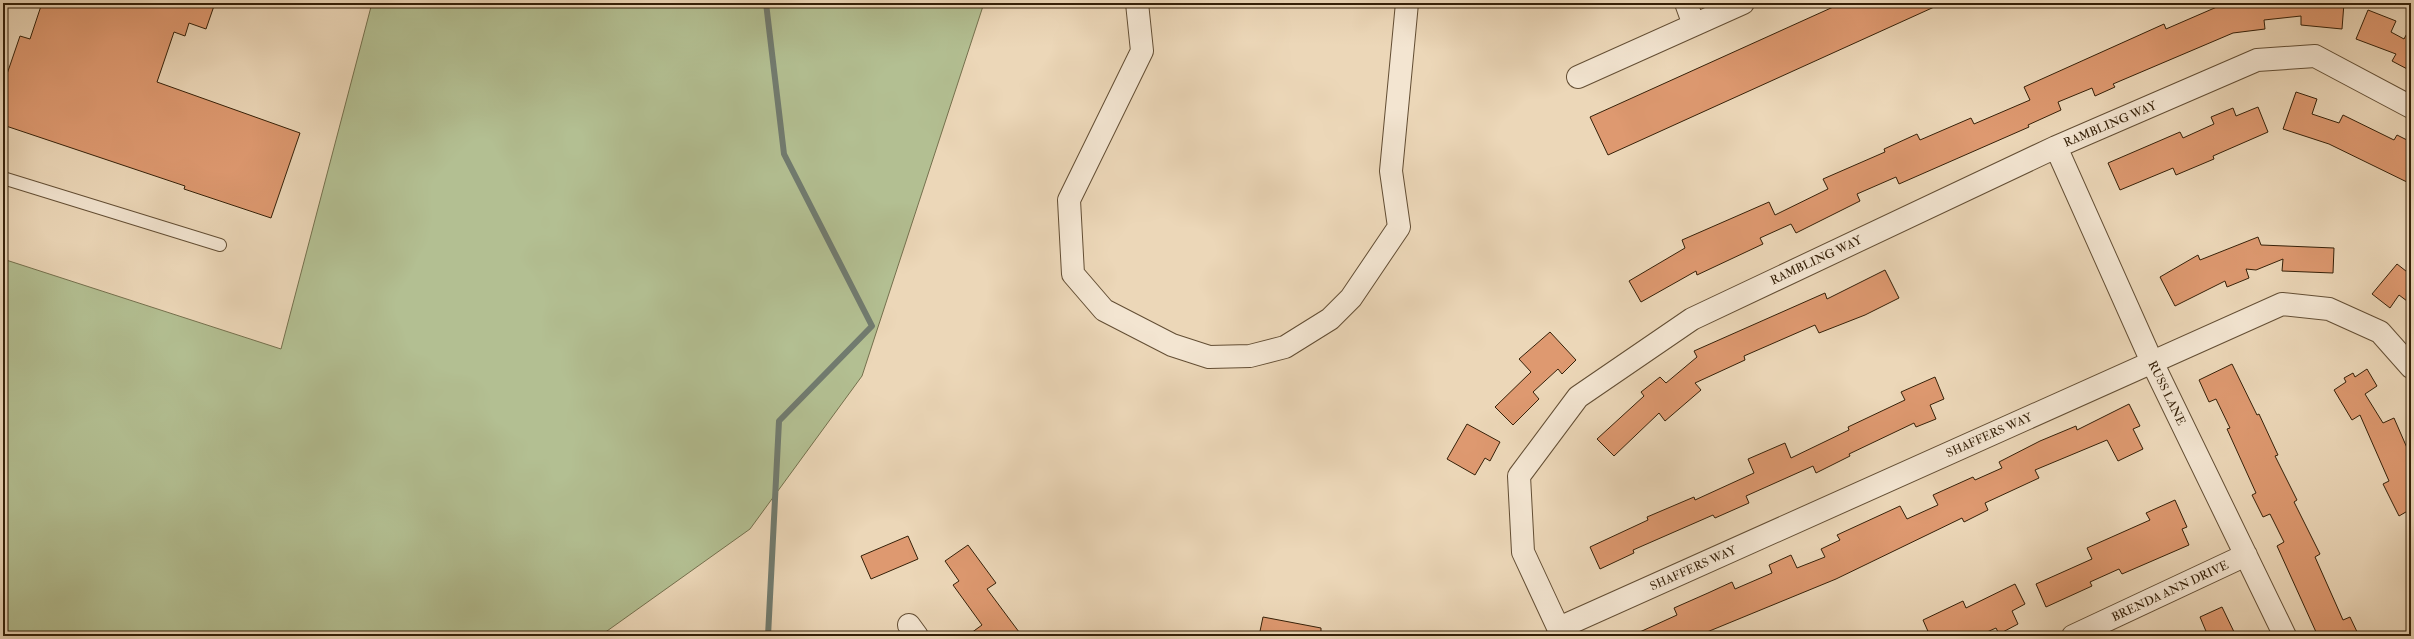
<svg xmlns="http://www.w3.org/2000/svg" width="2414" height="639" font-family="'IM FELL Double Pica',serif">
	<style>
		.green { fill: #b3bf92; stroke: #74704d }
		.lines { fill: none; stroke-linecap: round; stroke-linejoin: round }
		.stream { stroke: #717b6f; stroke-width: 6 }
		.building { fill: #de9970; stroke: #352008 }
		.lane-casing { stroke: #634e34; stroke-width: 14 }
		.street-casing { stroke: #634e34; stroke-width: 24 }
		.lane { stroke: #f3e5d1; stroke-width: 12 }
		.street { stroke: #f3e5d1; stroke-width: 22 }
		.labels { text-anchor: middle; stroke-width: 3; stroke-linejoin: round; paint-order: stroke }
		.street-label { font-size: 12px; fill: #352008; stroke: #f3e5d1 }
	</style>
	<rect width="100%" height="100%" fill="#ecd7b8"/>
	<filter id="stains"><feTurbulence type="fractalNoise" baseFrequency=".005" numOctaves="4"/><feColorMatrix values="0 0 0 0 .2 0 0 0 0 .09 0 0 0 0 .02 0 0 0 .5 -.17"/></filter>
	<radialGradient id="worn" r=".72"><stop offset=".6" stop-color="#630" stop-opacity="0"/><stop offset="1" stop-color="#630" stop-opacity=".3"/></radialGradient>
	<path class="green" d="M372 3H984L862 376 750 529 600 636H3V259L281 349Z"/>
	<g class="lines">
		<path class="stream" d="M766 3 784 154 872 326 779 421 768 636"/>
	</g>
	<path class="building" d="M42 3H215L206 29 189 23 185 36 174 32 157 82 300 133 271 218 184 189 185 186 3 125V76L6 77 20 36 30 39Z
		M1842 3H1943L1608 155 1590 117Z
		M2226 3H2344L2342 29 2301 25V16L2264 20 2265 29 2233 33 2113 84 2115 87 2095 96 2092 88 2058 102 2061 110 2028 125 2029 127 1899 184 1896 177 1857 194 1860 201 1796 233 1791 224 1760 238 1763 244 1697 275 1696 271 1641 302 1629 281 1685 248 1682 240 1769 202 1775 215 1828 189 1823 179 1885 152 1884 149 1917 134 1920 140 1971 118 1974 124 2030 100 2024 87 2164 24 2166 29Z
		M2368 10 2396 21 2391 32 2404 39 2411 26V71L2392 61 2396 54 2356 39Z
		M2296 92 2317 99 2312 114 2339 123 2343 115 2394 140 2397 135 2411 142V184L2329 144 2283 129Z
		M2258 107 2268 132 2213 156 2214 159 2176 175 2173 168 2120 190 2108 163 2180 132 2183 138 2214 124 2211 117 2233 108 2236 116Z
		M2258 237 2261 245 2334 248 2333 273 2282 271 2283 259 2256 270 2246 269 2249 278 2227 287 2225 281 2175 306 2160 277 2198 255 2200 260Z
		M2397 264 2411 275V304L2399 295 2390 308 2372 294Z
		M1885 270 1899 298 1865 315 1819 333 1815 325 1744 356 1745 360 1695 383 1701 390 1665 421 1659 413 1614 456 1597 439 1644 396 1641 392 1660 377 1666 383 1697 357 1694 351 1825 293 1827 299Z
		M1550 332 1576 360 1562 374 1558 369 1533 392 1539 399 1513 425 1495 407 1531 372 1519 359Z
		M2232 364 2257 415 2259 414 2278 455 2275 456 2297 500 2294 502 2320 554 2315 557 2343 620 2350 617 2359 636H2308L2316 632 2277 546 2284 542 2270 514 2263 517 2252 495 2256 493 2227 429 2230 428 2216 399 2209 402 2199 380Z
		M2367 369 2377 386 2365 394 2383 423 2394 418 2411 457V509L2399 516 2383 484 2389 481 2360 415 2352 420 2334 390 2346 382 2344 378 2353 373 2355 377Z
		M1935 377 1944 399 1930 405 1936 419 1916 427 1914 423 1849 454 1850 456 1816 473 1813 466 1746 496 1749 503 1715 518 1713 515 1633 550 1634 553 1600 569 1590 547 1648 520 1647 517 1694 497 1695 500 1754 473 1748 459 1785 443 1791 458 1849 430 1848 427 1905 400 1901 392Z
		M2129 404 2140 426 2133 429 2143 449 2118 461 2107 440 2035 470 2039 478 1985 503 1988 510 1964 522 1962 518 1836 579 1707 632 1709 636H1631L1677 615 1674 608 1708 593 1732 582 1735 589 1772 573 1769 565 1791 555 1797 568 1825 557 1821 549 1840 540 1837 535 1900 506 1907 519 1938 505 1933 495 1973 477 1975 480 2002 468 1999 462 2040 441 2076 426 2077 430Z
		M1467 424 1500 442 1490 461 1485 458 1475 475 1447 459Z
		M2175 500 2187 527 2182 529 2189 545 2122 574 2119 569 2090 582 2092 586 2046 607 2036 584 2092 559 2087 548 2150 520 2146 513Z
		M908 536 918 559 871 579 861 556Z
		M968 545 996 583 987 589 1022 636H967L982 625 953 585 959 581 945 561Z
		M2015 584 2025 604 2012 611 2018 624 1999 634 1996 628 1978 636H1930L1923 620 1963 601 1966 608Z
		M2222 607 2236 636H2208L2200 617Z
		M1263 617 1321 628V636H1259Z"/>
	<g class="lines">
		<defs>
			<path id="lane" d="M3 178 220 245"/>
			<path id="street" d="M1137 3 1142 51 1069 200 1073 274 1104 310 1172 345 1209 357 1250 356 1285 347 1330 319 1351 298 1399 227 1391 171 1407 3
				M1686 3 1694 25
				M1578 77 1743 3
				M2056 147 2152 362 2285 636
				M909 625 917 636
				M1559 628 2282 304 2329 309 2380 332 2411 367
				M1562 636 1523 552 1519 476 1578 397 1692 319 2056 147 2257 60 2315 56 2411 107
				M2073 636 2246 555"/>
		</defs>
		<use href="#lane" class="lane-casing"/>
		<use href="#street" class="street-casing"/>
		<use href="#lane" class="lane"/>
		<use href="#street" class="street"/>
	</g>
	<g class="labels">
		<g class="street-label">
			<text transform="translate(2110 124) rotate(-23)" y="4">RAMBLING WAY</text>
			<text transform="translate(1816 260) rotate(-25)" y="4">RAMBLING WAY</text>
			<text transform="translate(2167 393) rotate(64)" y="4">RUSS LANE</text>
			<text transform="translate(1989 435) rotate(-24)" y="4">SHAFFERS WAY</text>
			<text transform="translate(1693 568) rotate(-24)" y="4">SHAFFERS WAY</text>
			<text transform="translate(2170 591) rotate(-25)" y="4">BRENDA ANN DRIVE</text>
		</g>
	</g>
	<rect width="2414" height="639" fill="none" stroke="#ecd7b8" stroke-width="16"/>
	<rect x="4" y="4" width="2406" height="631" fill="none" stroke="#352008" stroke-width="2"/>
	<rect x="8" y="8" width="2398" height="623" fill="none" stroke="#352008"/>
	<rect width="100%" height="100%" filter="url(#stains)"/>
	<rect width="100%" height="100%" fill="url(#worn)"/>
</svg>
